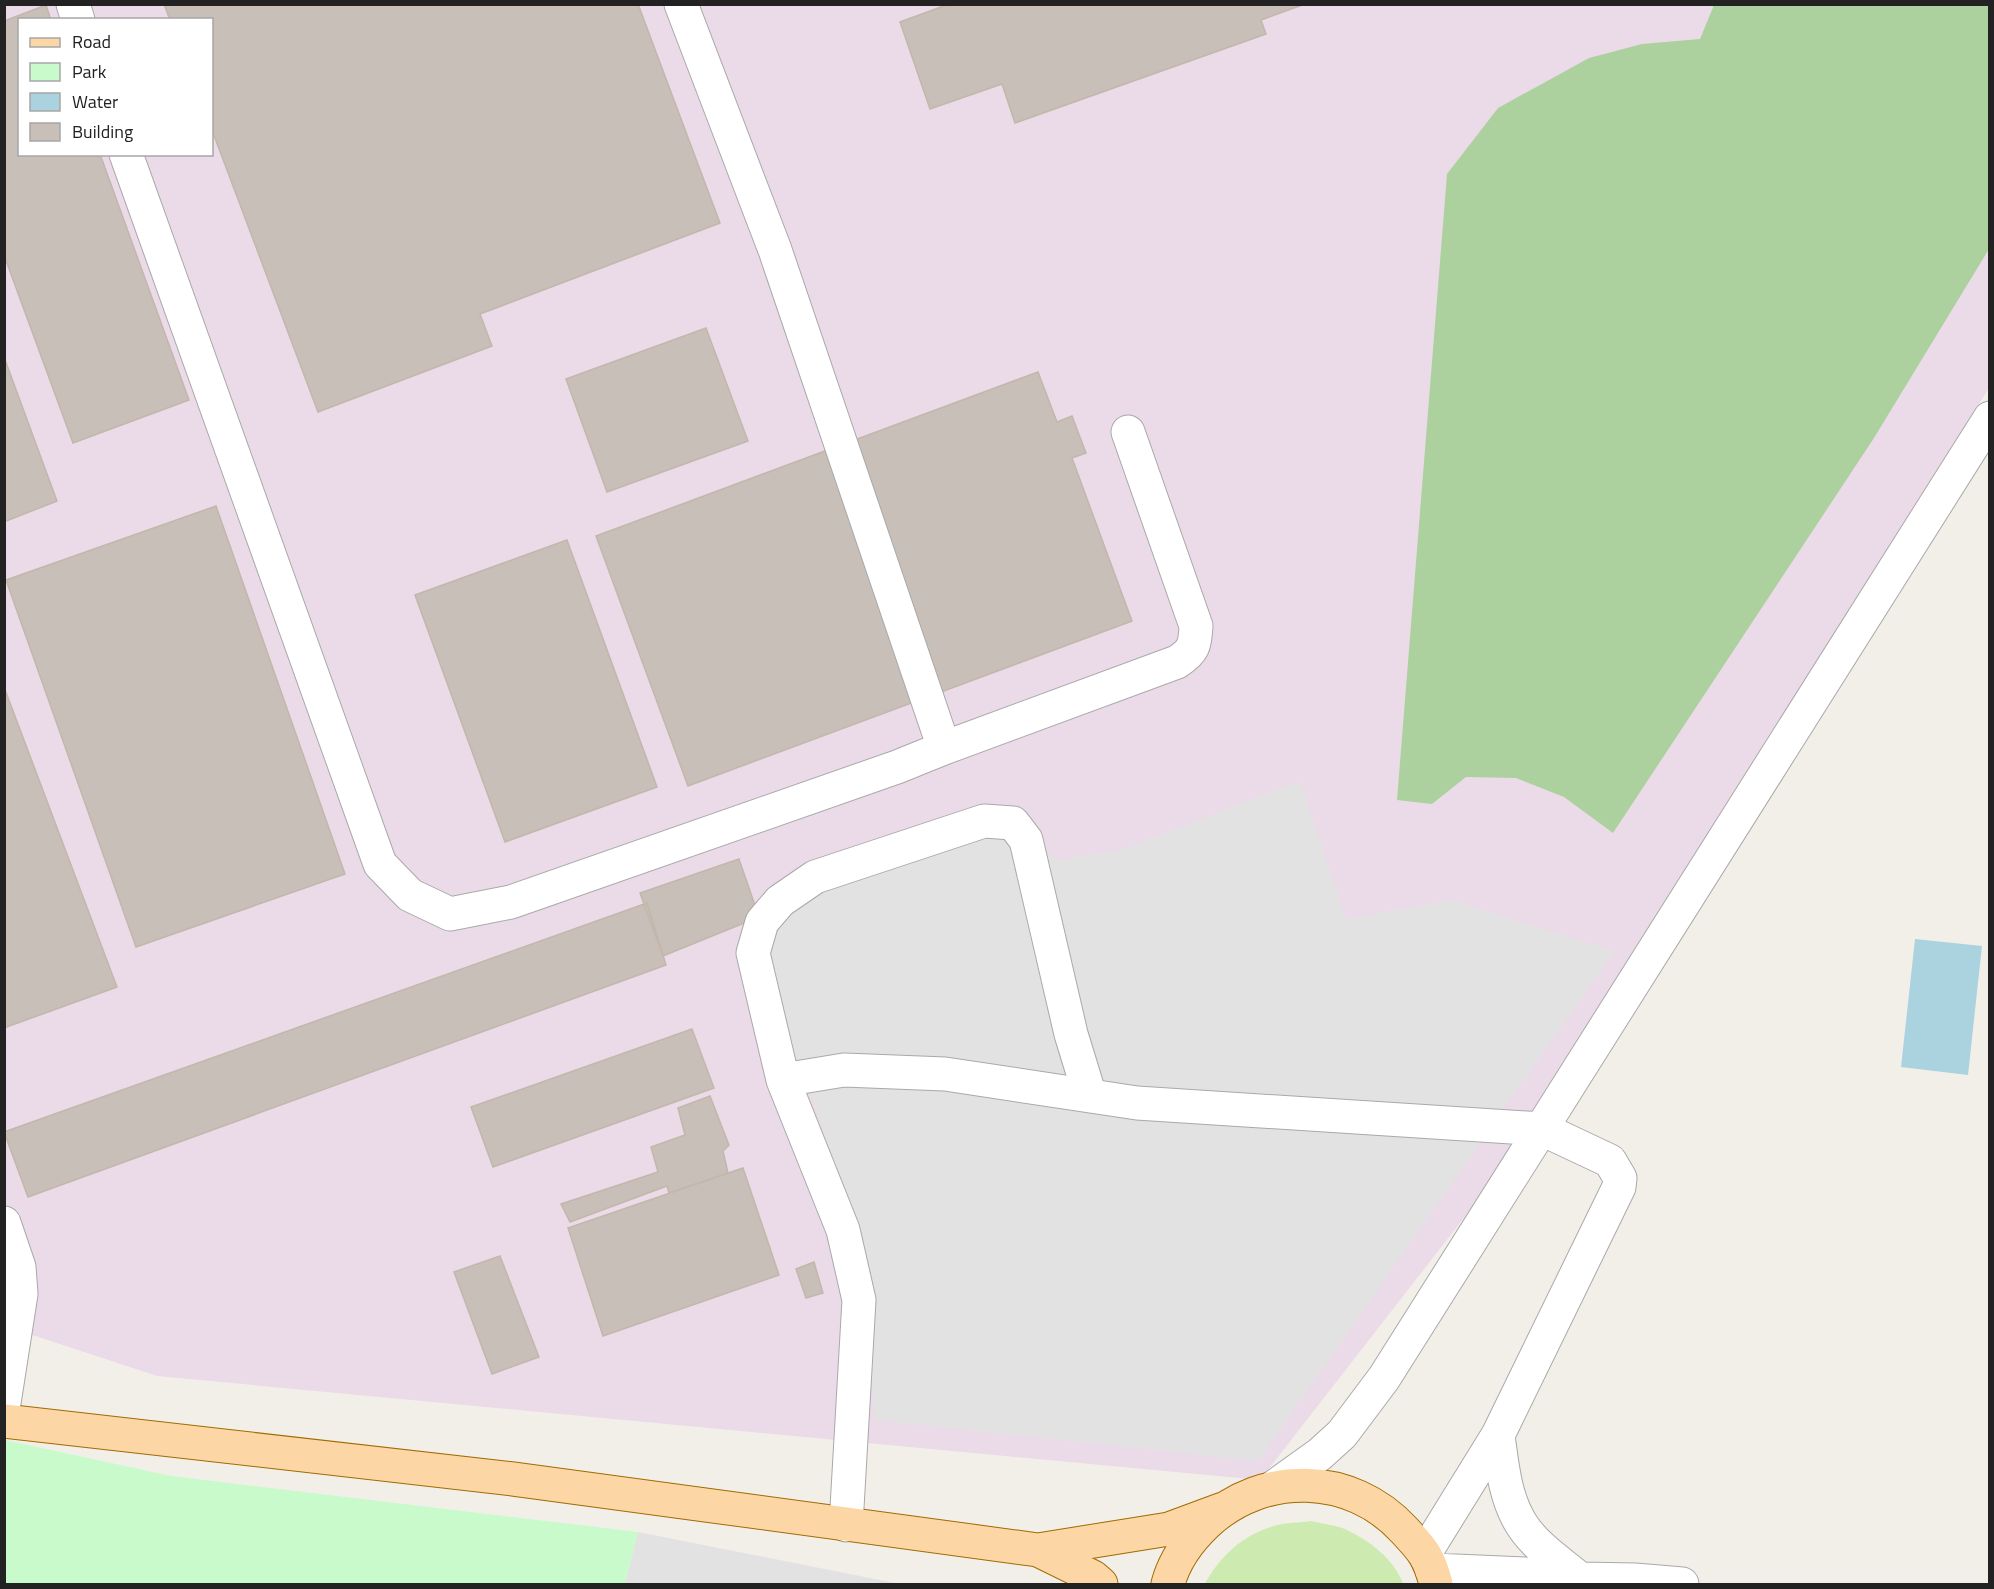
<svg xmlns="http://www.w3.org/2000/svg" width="1994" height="1589" font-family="'Titillium Web',sans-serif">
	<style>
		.industrial { fill: #ebdbe8; fill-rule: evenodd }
		.grass { fill: #cdebb0 }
		.forest { fill: #add19e }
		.park { fill: #c8facc }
		.parking { fill: #e2e2e2 }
		.water { fill: #aad3df }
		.building { fill: #c7bfb8; stroke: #c4b6ab; stroke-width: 1.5 }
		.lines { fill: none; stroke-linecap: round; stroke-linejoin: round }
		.minor-casing { stroke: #a9a9a9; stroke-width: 35 }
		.major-casing { stroke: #a06b00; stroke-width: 35 }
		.minor { stroke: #fff; stroke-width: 33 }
		.major { stroke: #fcd6a4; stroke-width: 33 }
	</style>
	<rect width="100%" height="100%" fill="#f2efe9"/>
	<path class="industrial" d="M5 5H1989V388L1516 1151 1260 1480 157 1376 5 1326ZM20 20H212V154H20Z"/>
	<path class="grass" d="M1311 1521C1323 1524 1337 1525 1347 1530 1370 1541 1395 1560 1403 1584H1205C1220 1556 1243 1535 1274 1526 1285 1522 1299 1523 1311 1521Z"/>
	<path class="forest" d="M1714 5H1989V249L1874 438 1613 833 1564 797 1516 778 1466 777 1432 804 1397 800 1447 174 1498 108 1589 58 1642 44 1700 39Z"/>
	<path class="park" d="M5 1440 171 1476 638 1532 625 1584H5Z"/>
	<path class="parking" d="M1300 781 1346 919 1451 900 1614 951 1258 1461 874 1420 869 1339 870 1275 837 1170 779 1004 768 936 804 901 913 857 998 833 1060 860 1124 849Z
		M638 1532 900 1584H625Z"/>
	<path class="water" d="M1915 939 1982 946 1968 1075 1901 1067Z"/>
	<path class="building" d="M164 4H638L720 223 480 314 492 346 318 412 212 130V20H170Z
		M949 4H1305L1261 20 1266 34 1015 123 1002 84 930 109 900 22Z
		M46 5 51 20H20V154H100L189 400 73 443 4 255V21Z
		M706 328 748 441 607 492 566 379Z
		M4 357 57 501 4 522Z
		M1038 372 1057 422 1072 416 1086 453 1072 458 1132 621 688 786 596 536Z
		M216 506 345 874 136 947 6 580Z
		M567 540 657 787 505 842 415 595Z
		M4 687 117 987 4 1028Z
		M739 859 759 917 663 956 640 893Z
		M647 903 666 965 28 1197 4 1132Z
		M692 1029 714 1088 493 1167 471 1107Z
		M710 1096 729 1145 723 1151 728 1173 669 1193 667 1186 570 1222 561 1204 658 1172 651 1147 685 1135 678 1108Z
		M743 1168 779 1275 603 1336 568 1228Z
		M500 1256 539 1357 492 1374 454 1272Z
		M814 1262 823 1293 806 1298 796 1269Z"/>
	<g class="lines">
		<defs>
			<path id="minor" d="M73 4 78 20
				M126 154 380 864 410 895 450 914 511 902 897 767 944 748 775 250 681 4
				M944 748 1177 662C1194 651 1195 645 1196 626L1128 432
				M783 1080 844 1070 945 1074 1137 1103 1542 1129 1610 1161 1620 1178 1619 1187 1498 1435 1425 1553
				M4 1223 19 1267 21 1294 4 1403
				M1498 1435C1502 1465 1505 1499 1522 1525 1536 1547 1561 1563 1580 1579
				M1274 1487 1320 1454 1342 1434 1384 1378 1990 418
				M846 1525 859 1300 843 1230 783 1080 753 953 762 922 780 901 815 877 984 821 1013 823 1026 840 1071 1034 1090 1096
				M1432 1570 1525 1574 1580 1579 1635 1580 1682 1584"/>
			<path id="major" d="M4 1421 513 1479 1038 1550 1169 1529 1223 1509
				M1038 1550 1093 1577 1101 1584
				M1168 1584C1174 1561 1189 1540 1207 1523 1263 1471 1351 1472 1404 1530 1423 1550 1429 1557 1436 1584"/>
		</defs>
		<use href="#minor" class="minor-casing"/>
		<use href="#major" class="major-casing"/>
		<use href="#minor" class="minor"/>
		<use href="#major" class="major"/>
	</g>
	<rect width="1994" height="1589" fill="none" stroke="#222222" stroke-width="12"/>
	<rect x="18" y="18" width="195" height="138" fill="#ffffff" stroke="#a7a7a7" stroke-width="1.5"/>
	<rect x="30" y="38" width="30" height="9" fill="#fcd6a4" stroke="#a7a7a7" stroke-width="1.5"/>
	<text x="72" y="48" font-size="18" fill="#222222">Road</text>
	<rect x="30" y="63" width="30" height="18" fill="#c8facc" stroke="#a7a7a7" stroke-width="1.5"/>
	<text x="72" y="78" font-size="18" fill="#222222">Park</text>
	<rect x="30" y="93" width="30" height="18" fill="#aad3df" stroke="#a7a7a7" stroke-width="1.5"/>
	<text x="72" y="108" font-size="18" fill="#222222">Water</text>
	<rect x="30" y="123" width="30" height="18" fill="#c7bfb8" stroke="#a7a7a7" stroke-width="1.5"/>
	<text x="72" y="138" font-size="18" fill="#222222">Building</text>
</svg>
